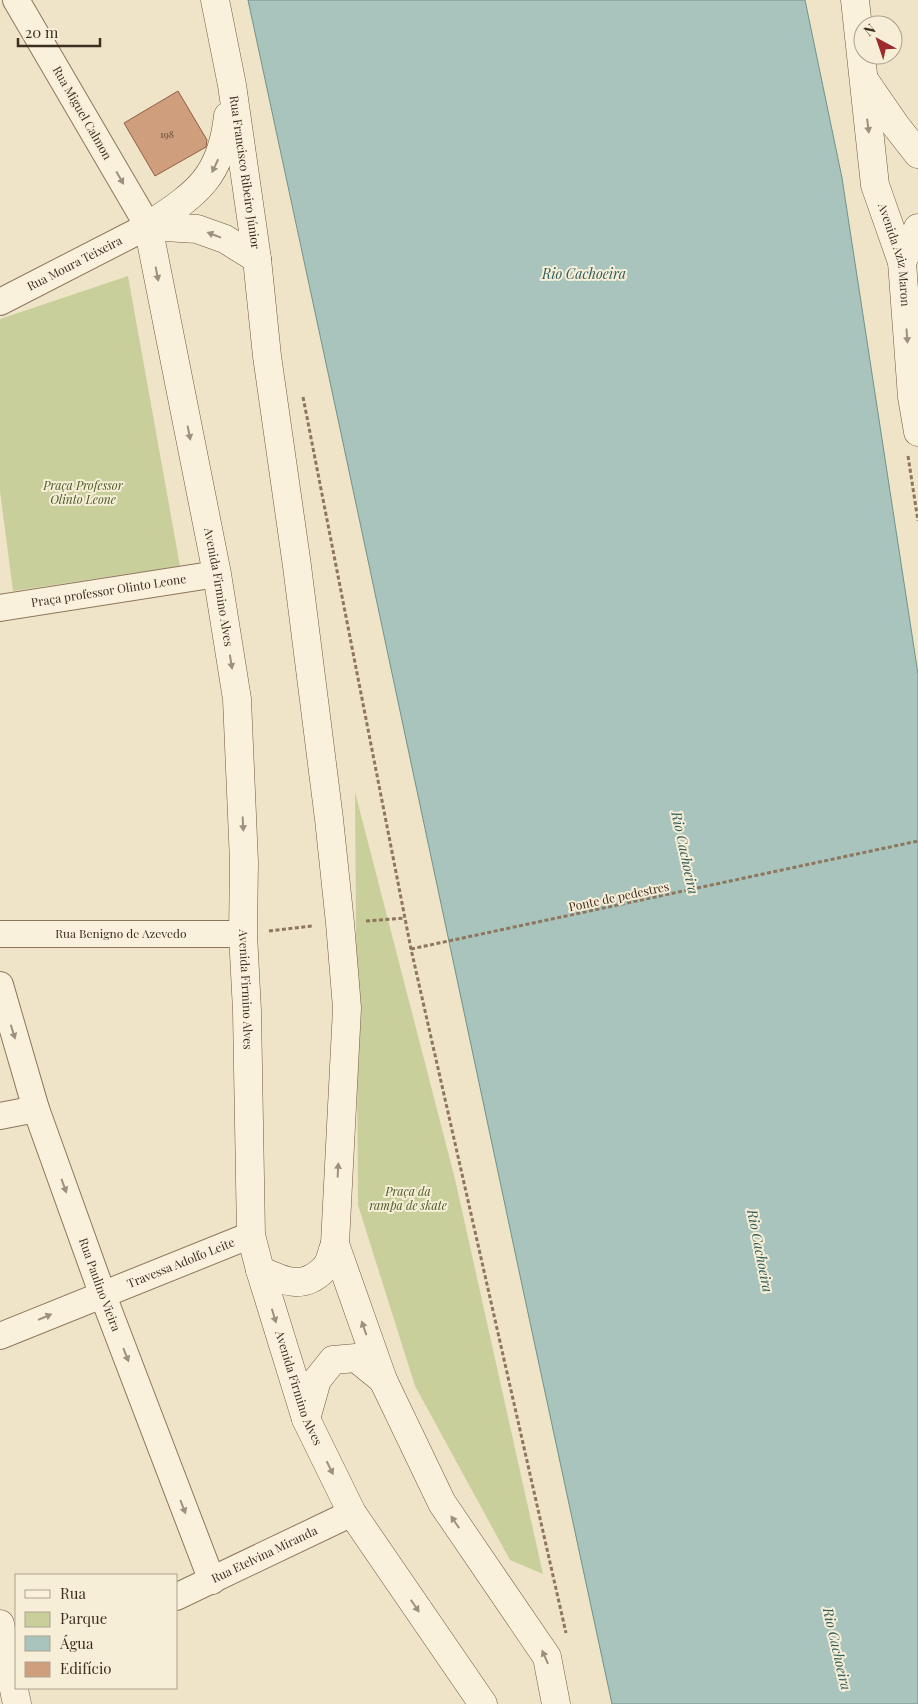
<svg xmlns="http://www.w3.org/2000/svg" width="918" height="1704" font-family="'Playfair Display',serif">
	<style>
		.green { fill: #c9cf9b }
		.water { fill: #a9c4bc; stroke: #6f938a }
		.building { fill: #cf9f7d; stroke: #8d5f41 }
		.lines { fill: none; stroke-linecap: round; stroke-linejoin: round }
		.street-casing { stroke: #8d765c; stroke-width: 28 }
		.secondary-casing { stroke: #6f573f; stroke-width: 29 }
		.path { stroke: #8d765c; stroke-width: 3; stroke-dasharray: 4 2.5; stroke-linecap: butt }
		.street { stroke: #faf1dc; stroke-width: 26 }
		.secondary { stroke: #faf1dc; stroke-width: 28 }
		.oneway { fill: #9c907e }
		.labels { text-anchor: middle; stroke-width: 4; stroke-linejoin: round; paint-order: stroke }
		.number-label { font-size: 10px; fill: #624a37 }
		.street-label { font-size: 12px; fill: #3d2e20; stroke: #f7eed8 }
		.park-label { font-size: 12px; font-style: italic; fill: #4d5a26; stroke: #f7eed8 }
		.water-label { font-size: 14px; font-style: italic; fill: #2f5d5a; stroke: #f7eed8 }
	</style>
	<rect width="100%" height="100%" fill="#f0e4c8"/>
	<path class="green" d="M128 276 180 566 13 591 0 491V319Z
		M355 792 455 1179 543 1574 510 1560 415 1386 358 1205Z"/>
	<path class="water" d="M248 0H805L842 178 918 674V1704H612C489 1136 371 568 248 0Z"/>
	<path class="building" d="M178 91 207 140 206 147 155 176 124 123Z"/>
	<g class="lines">
		<defs>
			<g id="street">
				<path id="s1" d="M0 302 148 226 16 0"/>
				<path id="s2" d="M0 608 217 574"/>
				<path id="s3" d="M0 934H243"/>
				<path id="s4" d="M0 985 36 1109 102 1293 212 1581"/>
				<path d="M0 1116 36 1109"/>
				<path id="s5" d="M0 1336 251 1235"/>
				<path id="s6" d="M176 1597 352 1513"/>
			</g>
			<g id="secondary">
				<path id="s7" d="M215 0 232 85 257 259 267 356 297 566 329 819 340 923 347 1008 335 1244 383 1380 442 1503 547 1657 556 1704"/>
				<path id="s8" d="M855 0 875 185 902 262 912 397 918 432"/>
				<path d="M865 81 896 126 918 154"/>
				<path id="s9" d="M148 226 217 574 237 699 244 862 243 934 247 1011 251 1235 260 1270 306 1419 352 1513 483 1704"/>
				<path d="M148 226C197 193 221 178 228 116"/>
				<path d="M148 226 197 229 225 239 257 259"/>
				<path d="M902 262 918 228"/>
				<path d="M260 1270C283 1281 303 1291 324 1269 330 1264 332 1251 335 1244"/>
				<path d="M306 1419 317 1380 333 1360 356 1358 383 1380"/>
				<path d="M0 1624 17 1704"/>
			</g>
		</defs>
		<use href="#street" class="street-casing"/>
		<use href="#secondary" class="secondary-casing"/>
		<path class="path" d="M303 397 411 949 566 1633
			M908 456 918 521
			M366 921 405 918
			M269 931 312 926
			M411 949 918 841"/>
		<use href="#street" class="street"/>
		<use href="#secondary" class="secondary"/>
	</g>
	<defs><path id="oneway-solid" d="M-6-.8H1V-3.2L6.5 0L1 3.2V.8H-6Z" transform="scale(1.25)"/></defs>
	<g class="oneway">
		<use href="#oneway-solid" transform="translate(868 126) rotate(83)"/>
		<use href="#oneway-solid" transform="translate(215 166) rotate(115)"/>
		<use href="#oneway-solid" transform="translate(120 178) rotate(60)"/>
		<use href="#oneway-solid" transform="translate(214 235) rotate(-159)"/>
		<use href="#oneway-solid" transform="translate(157 274) rotate(79)"/>
		<use href="#oneway-solid" transform="translate(907 336) rotate(86)"/>
		<use href="#oneway-solid" transform="translate(189 433) rotate(79)"/>
		<use href="#oneway-solid" transform="translate(231 662) rotate(81)"/>
		<use href="#oneway-solid" transform="translate(243 824) rotate(87)"/>
		<use href="#oneway-solid" transform="translate(13 1032) rotate(73)"/>
		<use href="#oneway-solid" transform="translate(338 1170) rotate(-87)"/>
		<use href="#oneway-solid" transform="translate(64 1186) rotate(70)"/>
		<use href="#oneway-solid" transform="translate(274 1316) rotate(73)"/>
		<use href="#oneway-solid" transform="translate(45 1317) rotate(-23)"/>
		<use href="#oneway-solid" transform="translate(364 1328) rotate(-109)"/>
		<use href="#oneway-solid" transform="translate(126 1355) rotate(69)"/>
		<use href="#oneway-solid" transform="translate(330 1468) rotate(64)"/>
		<use href="#oneway-solid" transform="translate(183 1507) rotate(69)"/>
		<use href="#oneway-solid" transform="translate(455 1522) rotate(-124)"/>
		<use href="#oneway-solid" transform="translate(415 1606) rotate(56)"/>
		<use href="#oneway-solid" transform="translate(545 1657) rotate(-114)"/>
	</g>
	<g class="labels">
		<g class="number-label">
			<text x="167" y="138">198</text>
		</g>
		<g class="street-label">
			<text transform="translate(82 113) rotate(60)" y="4">Rua Miguel Calmon</text>
			<text dy="4" stroke="none"><textPath href="#s7" startOffset="175">Rua Francisco Ribeiro Júnior</textPath></text>
			<text dy="4" stroke="none"><textPath href="#s8" startOffset="259">Avenida Aziz Maron</textPath></text>
			<text dy="4" stroke="none"><textPath href="#s1" startOffset="84">Rua Moura Teixeira</textPath></text>
			<text dy="4" stroke="none"><textPath href="#s9" startOffset="368">Avenida Firmino Alves</textPath></text>
			<text dy="4" stroke="none"><textPath href="#s2" startOffset="110">Praça professor Olinto Leone</textPath></text>
			<text transform="translate(619 897) rotate(-12)" y="4">Ponte de pedestres</text>
			<text dy="4" stroke="none"><textPath href="#s3" startOffset="121">Rua Benigno de Azevedo</textPath></text>
			<text dy="4" stroke="none"><textPath href="#s9" startOffset="772">Avenida Firmino Alves</textPath></text>
			<text dy="4" stroke="none"><textPath href="#s5" startOffset="195">Travessa Adolfo Leite</textPath></text>
			<text dy="4" stroke="none"><textPath href="#s4" startOffset="316">Rua Paulino Vieira</textPath></text>
			<text dy="4" stroke="none"><textPath href="#s9" startOffset="1178">Avenida Firmino Alves</textPath></text>
			<text dy="4" stroke="none"><textPath href="#s6" startOffset="98">Rua Etelvina Miranda</textPath></text>
		</g>
		<g class="park-label">
			<text x="83" y="490">Praça Professor<tspan x="83" dy="14">Olinto Leone</tspan></text>
			<text x="408" y="1196">Praça da<tspan x="408" dy="14">rampa de skate</tspan></text>
		</g>
		<g class="water-label">
			<text x="584" y="279">Rio Cachoeira</text>
			<text transform="translate(685 853) rotate(78)" y="5">Rio Cachoeira</text>
			<text transform="translate(760 1251) rotate(79)" y="5">Rio Cachoeira</text>
			<text transform="translate(837 1649) rotate(77)" y="5">Rio Cachoeira</text>
		</g>
	</g>
	<rect x="15" y="1574" width="162" height="115" fill="#f7eed8" stroke="#ada18e"/>
	<rect x="25" y="1590" width="25" height="8" fill="#faf1dc" stroke="#ada18e"/>
	<text x="60" y="1599" font-size="15" fill="#3d2e20">Rua</text>
	<rect x="25" y="1612" width="25" height="15" fill="#c9cf9b" stroke="#ada18e"/>
	<text x="60" y="1624" font-size="15" fill="#3d2e20">Parque</text>
	<rect x="25" y="1636" width="25" height="15" fill="#a9c4bc" stroke="#ada18e"/>
	<text x="60" y="1649" font-size="15" fill="#3d2e20">Água</text>
	<rect x="25" y="1662" width="25" height="15" fill="#cf9f7d" stroke="#ada18e"/>
	<text x="60" y="1674" font-size="15" fill="#3d2e20">Edifício</text>
	<g transform="translate(878 40) rotate(320)"><circle r="24" fill="#f7eed8" stroke="#ada18e"/>
	<path d="M0-4L9 19L0 12L-9 19Z" fill="#9e2a2b"/>
	<text y="-8" font-size="14" font-weight="bold" text-anchor="middle" fill="#3d2e20">N</text>
	</g>
	<path d="M18 38v8h82v-8" fill="none" stroke="#3d2e20" stroke-width="2.5"/>
	<text x="25" y="38" font-size="15" fill="#3d2e20" stroke="#f7eed8" stroke-width="4" paint-order="stroke">20 m</text>
</svg>
